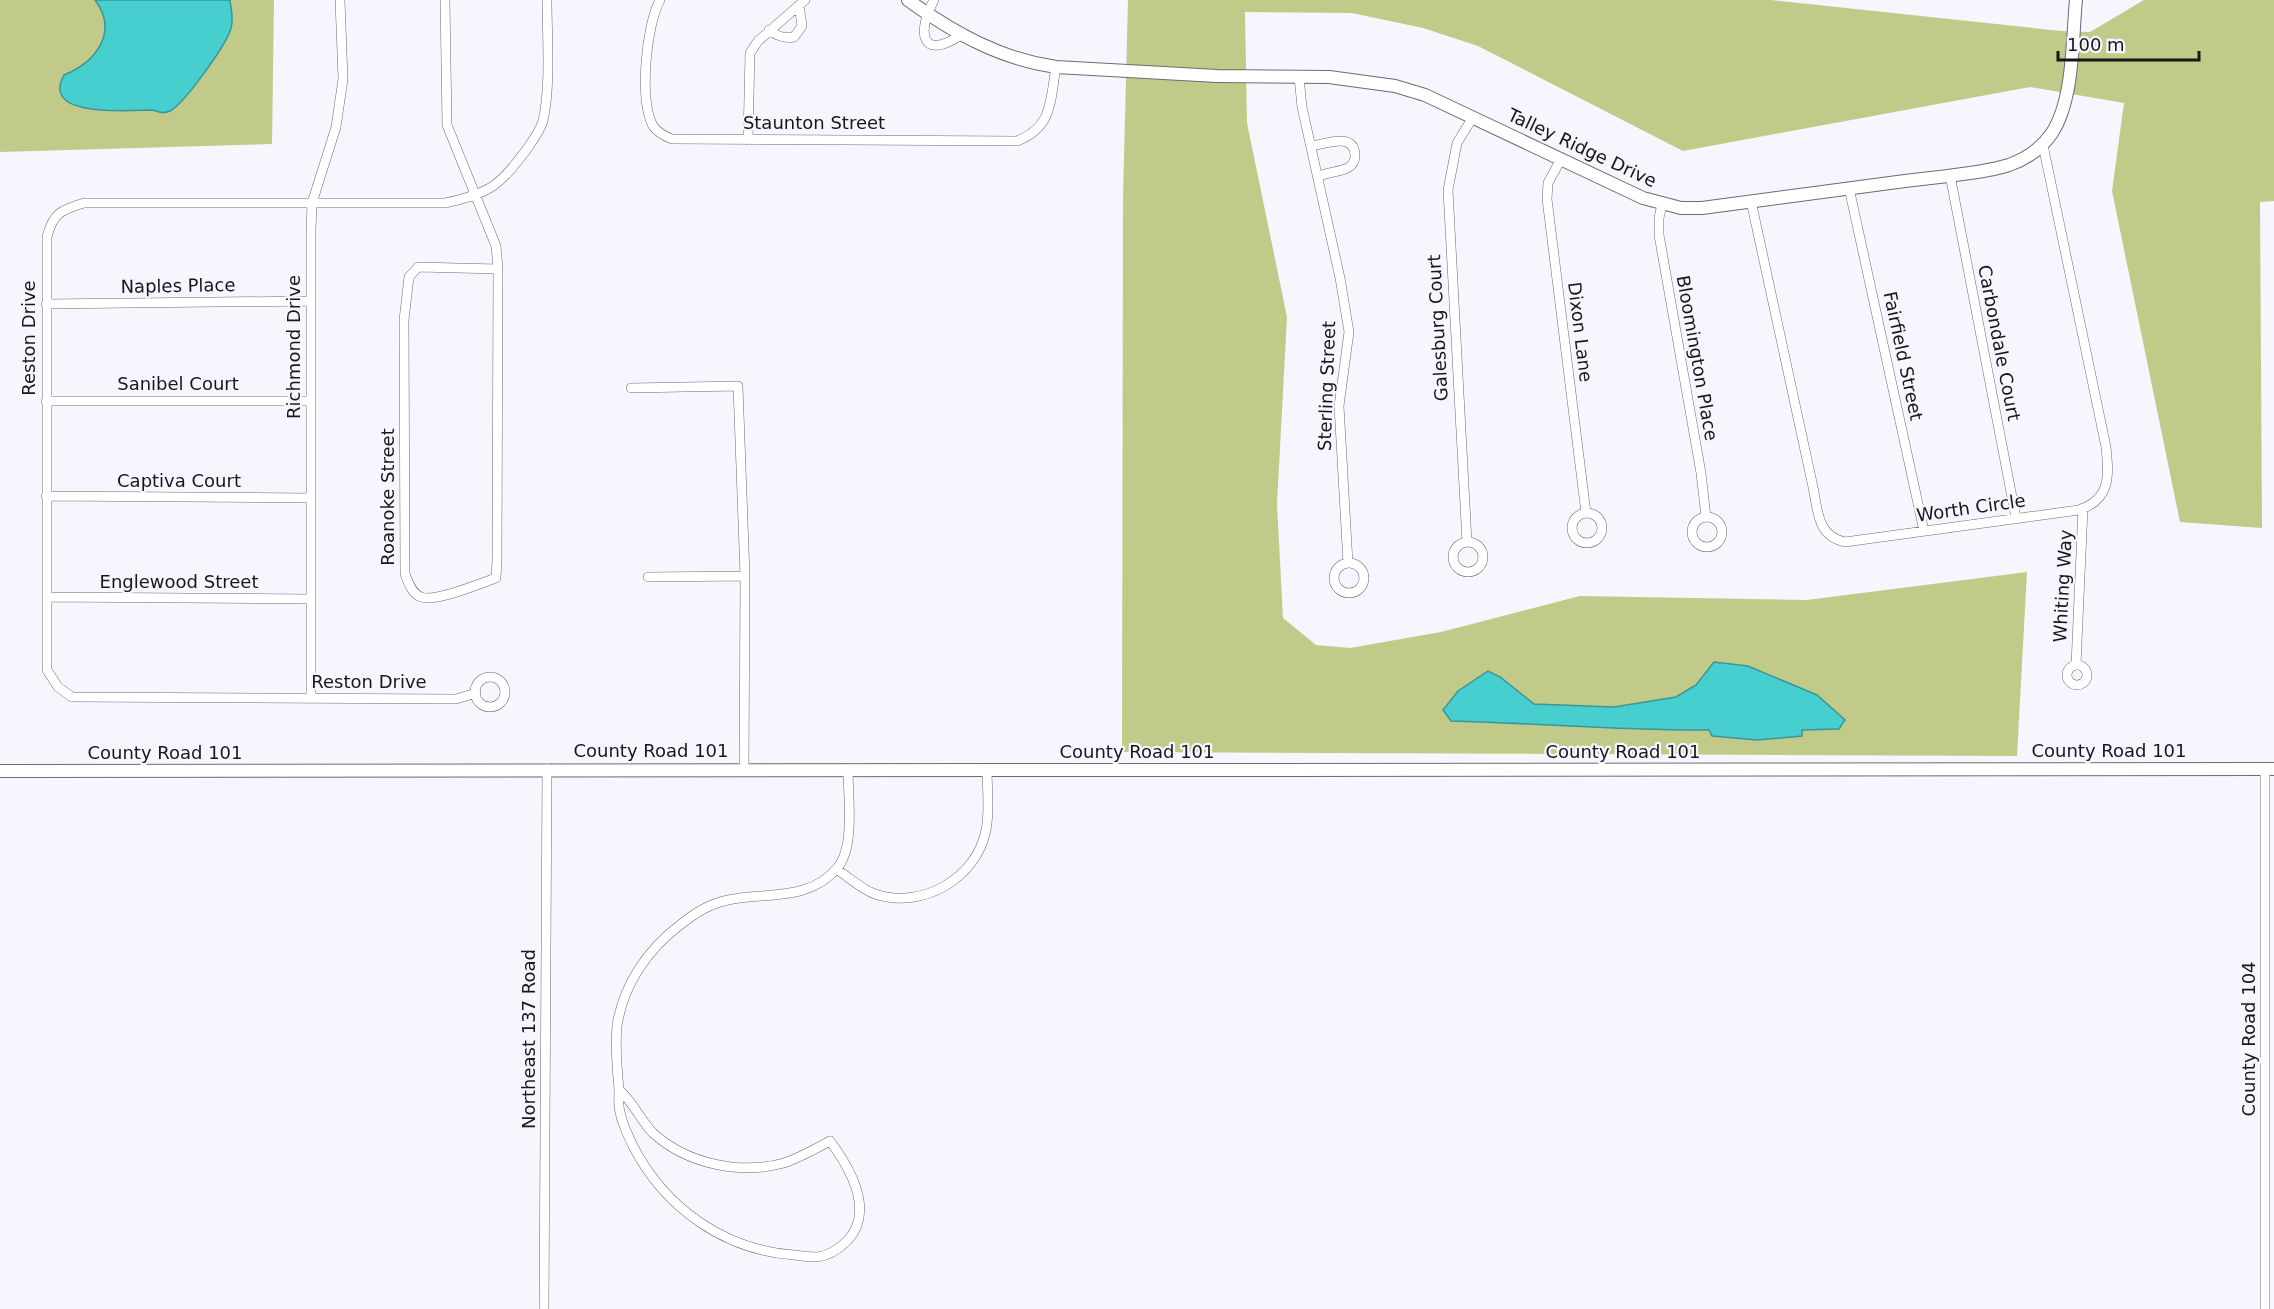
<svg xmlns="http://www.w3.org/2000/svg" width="2274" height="1309" font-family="'DejaVu Sans',sans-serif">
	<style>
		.green { fill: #c2ca89 }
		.water { fill: #47cece; stroke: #399798; stroke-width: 1.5 }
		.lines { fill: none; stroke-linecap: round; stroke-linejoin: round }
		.minor-casing { stroke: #6b6b73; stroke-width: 10 }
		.tertiary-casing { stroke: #6b6b73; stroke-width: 14 }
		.minor { stroke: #fff; stroke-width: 9 }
		.tertiary { stroke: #fff; stroke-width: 12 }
		.labels { text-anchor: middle; stroke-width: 4.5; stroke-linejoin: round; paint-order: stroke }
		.street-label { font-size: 18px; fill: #17171a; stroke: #f5f6fe }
	</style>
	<rect width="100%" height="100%" fill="#f5f6fe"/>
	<path class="green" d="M0 0H274L272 144 0 152Z
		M1128 0H1771L2061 31 2090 32 2144 0H2274V201L2260 202 2262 528 2180 522 2112 191 2124 103 2030 87 1683 151 1478 46 1423 28 1352 13 1245 12 1247 123 1287 317 1277 504 1283 618 1316 645 1350 648 1441 632 1580 596 1807 600 2027 572 2017 756 1122 752 1123 197Z"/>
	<path class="water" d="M95 0H230C231 9 234 19 231 28 227 44 184 104 170 111 163 114 159 112 152 110 132 110 39 119 64 75 96 62 119 32 95 0Z
		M1714 662 1748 666 1817 695 1845 720 1839 729 1802 730V736L1757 740 1712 736 1709 730C1623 731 1537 723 1451 721L1443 710 1458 691 1488 671 1500 677 1534 704 1614 707 1676 697 1696 685Z"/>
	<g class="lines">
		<defs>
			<path id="minor" d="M445 0 447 125 496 246 498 269 497 560 496 578C481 583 435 603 421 597 412 594 408 582 405 574L404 320 409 277 418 267 498 269
				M660 0C646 26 639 99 653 126 658 133 664 136 672 139L1017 141C1053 127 1050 101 1056 67
				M934 0C917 31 920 62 961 35
				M769 30C777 36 784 39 794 37L802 26 799 5
				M1299 77 1302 107 1340 278 1349 332 1339 406 1348 563
				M748 140 750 53 758 41 805 0
				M1311 146C1324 145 1354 131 1355 155 1355 160 1354 164 1349 167 1340 173 1328 171 1318 177
				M1561 159 1548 183 1547 199 1586 513
				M1950 175 2016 518
				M1849 188 1924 531
				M1751 201 1813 487C1818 511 1817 536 1845 542L2079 510C2111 499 2109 476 2106 447L2043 145
				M1662 204 1659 218V235L1701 473 1706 517
				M46 304 311 301
				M631 388 738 386 745 576 744 770
				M46 401H311
				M46 496 311 498
				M1572 528a15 15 0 1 1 30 0a15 15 0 1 1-30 0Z
				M1692 532a15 15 0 1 1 30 0a15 15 0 1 1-30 0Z
				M1467 542 1448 190 1457 143 1473 117
				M1453 557a15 15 0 1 1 30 0a15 15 0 1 1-30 0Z
				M1334 578a15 15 0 1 1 30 0a15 15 0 1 1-30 0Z
				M648 577 745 576
				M47 597 311 599
				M2067 675a10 10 0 1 1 20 0a10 10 0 1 1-20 0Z
				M2076 665 2083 508
				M475 692a15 15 0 1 1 30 0a15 15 0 1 1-30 0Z
				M476 693 456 699 72 697 58 687 47 670V237C53 213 61 210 84 203H445C491 193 499 186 527 149 533 140 540 131 543 121 551 86 547 36 547 0
				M311 698V230L312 203 336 127 343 79 340 0
				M836 869C849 877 861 889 875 894 922 910 977 878 986 830 990 811 987 789 987 769
				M619 1090C633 1101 640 1120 653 1133 687 1164 740 1175 784 1163 799 1158 815 1149 830 1141 850 1168 875 1210 848 1240 840 1248 829 1256 817 1257 810 1257 801 1256 794 1255 724 1250 665 1208 633 1146 628 1135 622 1124 620 1112 618 1105 619 1097 619 1089 617 1069 615 1047 617 1026 623 985 648 949 680 925 695 913 709 904 728 900 765 892 810 902 838 867 855 846 848 796 848 770
				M544 1309 547 769
				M2265 1309V769"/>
			<path id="tertiary" d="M908 0C954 33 1000 59 1056 67L1217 76 1329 77 1395 86 1425 95 1643 198 1681 208H1702C1770 199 1837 190 1905 181 1935 177 1981 174 2009 165 2026 159 2041 149 2052 133 2074 99 2072 40 2076 0
				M0 771 2274 769"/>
		</defs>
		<use href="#minor" class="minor-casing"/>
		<use href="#tertiary" class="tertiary-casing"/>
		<use href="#minor" class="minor"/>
		<use href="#tertiary" class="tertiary"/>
	</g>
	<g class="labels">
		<g class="street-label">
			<text x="814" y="129">Staunton Street</text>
			<text transform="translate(1582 148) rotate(25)" y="6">Talley Ridge Drive</text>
			<text transform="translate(178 286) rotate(-1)" y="6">Naples Place</text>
			<text transform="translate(1438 328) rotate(-93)" y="6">Galesburg Court</text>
			<text transform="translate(1580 332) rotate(83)" y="6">Dixon Lane</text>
			<text transform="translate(29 338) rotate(-90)" y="6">Reston Drive</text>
			<text transform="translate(1999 343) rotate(79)" y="6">Carbondale Court</text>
			<text transform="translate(294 347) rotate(-90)" y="6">Richmond Drive</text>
			<text transform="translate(1903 356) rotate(78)" y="6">Fairfield Street</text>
			<text transform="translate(1697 358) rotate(80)" y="6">Bloomington Place</text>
			<text x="178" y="390">Sanibel Court</text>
			<text transform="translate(1327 386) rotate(-88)" y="6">Sterling Street</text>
			<text x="179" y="487">Captiva Court</text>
			<text transform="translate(388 497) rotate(-90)" y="6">Roanoke Street</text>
			<text transform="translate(1971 508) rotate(-8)" y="6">Worth Circle</text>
			<text x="179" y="588">Englewood Street</text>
			<text transform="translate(2063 586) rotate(-87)" y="6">Whiting Way</text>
			<text x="369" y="688">Reston Drive</text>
			<text x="651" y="757">County Road 101</text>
			<text x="2109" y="757">County Road 101</text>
			<text x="1137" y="758">County Road 101</text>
			<text x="1623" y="758">County Road 101</text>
			<text x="165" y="759">County Road 101</text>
			<text transform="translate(529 1039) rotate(-90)" y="6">Northeast 137 Road</text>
			<text transform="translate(2249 1039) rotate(-90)" y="6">County Road 104</text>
		</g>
	</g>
	<path d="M2058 51v9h141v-9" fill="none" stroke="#17171a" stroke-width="3"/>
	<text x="2067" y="51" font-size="18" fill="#17171a" stroke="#f5f6fe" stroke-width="4.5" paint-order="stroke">100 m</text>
</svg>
